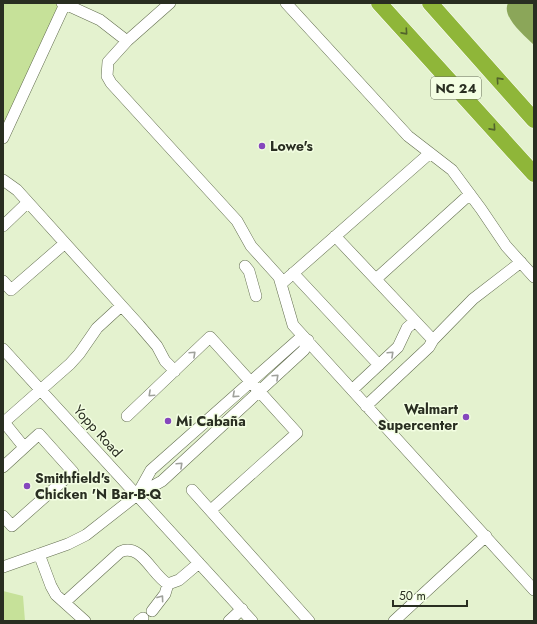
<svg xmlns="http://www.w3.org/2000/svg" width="537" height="624" font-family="Jost,sans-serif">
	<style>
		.green { fill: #c6e199 }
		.water { fill: #8ba659 }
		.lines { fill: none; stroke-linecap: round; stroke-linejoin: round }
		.minor-casing { stroke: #636e50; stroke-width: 12 }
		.highway-casing { stroke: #fff; stroke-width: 17 }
		.minor { stroke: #fff; stroke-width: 11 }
		.highway { stroke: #8fb639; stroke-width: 16 }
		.oneway { stroke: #52642b }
		.oneway2 { stroke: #9fa19b }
		.poi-dot { fill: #8547bd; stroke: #f3fee2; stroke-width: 1.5 }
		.labels { text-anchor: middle; stroke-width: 3; stroke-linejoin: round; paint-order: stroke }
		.shield { fill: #f3fee2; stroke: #666c5b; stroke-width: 1 }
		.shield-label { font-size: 13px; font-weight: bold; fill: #292e21 }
		.poi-label { font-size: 14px; font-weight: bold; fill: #292e21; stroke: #f3fee2; text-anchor: start }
		.street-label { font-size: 14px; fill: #292e21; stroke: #f3fee2 }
	</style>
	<rect width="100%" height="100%" fill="#e4f2cf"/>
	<path class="green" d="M3 3H62L3 138Z
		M3 591 23 596 25 621H3Z"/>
	<path class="water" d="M508 3H534V45C525 36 501 17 508 3Z"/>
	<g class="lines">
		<defs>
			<path id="minor" d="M286 3 408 136 452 170 481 209 506 246 534 277
				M65 4 100 20 127 41 108 62 107 76 111 83 237 221 251 246 279 277 293 325 534 590
				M127 41 170 3
				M3 138 65 4 62 3
				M3 180 17 190 139 325 157 346 165 361 175 371
				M3 226 27 203
				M335 236 433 340
				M245 266 249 271 256 296
				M293 273 379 365
				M376 279 470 194
				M3 281 11 290 64 244
				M281 284 430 153
				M3 349 252 621
				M352 390 398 347 407 328 415 321
				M366 406 429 347 433 340 473 299 521 262
				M127 416 210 337 297 433 211 510
				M3 421 24 447
				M3 423 70 364 79 354 97 328 121 306
				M3 467 39 434 73 472 12 526 3 516
				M192 490 309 621
				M39 554 51 586 56 595 85 621
				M3 567 68 544 86 535 137 495 162 481 304 350 308 340 299 339 151 470 137 495
				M65 602 120 552C141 542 152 575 168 584L179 580 199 563
				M152 611 165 594 168 584
				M139 621 143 618
				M229 621 242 609
				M394 621 486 536"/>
			<path id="highway" d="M379 3 534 174
				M430 3 534 120"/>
		</defs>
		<use href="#minor" class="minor-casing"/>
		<use href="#highway" class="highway-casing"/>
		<use href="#minor" class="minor"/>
		<use href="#highway" class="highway"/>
	</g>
	<defs><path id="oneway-chevron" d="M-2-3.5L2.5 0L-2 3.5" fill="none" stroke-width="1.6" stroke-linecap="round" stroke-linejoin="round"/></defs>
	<g class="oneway">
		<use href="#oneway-chevron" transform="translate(405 32) rotate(48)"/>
		<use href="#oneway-chevron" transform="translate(499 80) rotate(-132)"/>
		<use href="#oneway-chevron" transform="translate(493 128) rotate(48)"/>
	</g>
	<g class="oneway2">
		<use href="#oneway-chevron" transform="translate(193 354) rotate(-43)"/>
		<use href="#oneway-chevron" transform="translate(391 354) rotate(-43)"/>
		<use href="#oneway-chevron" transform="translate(276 377) rotate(-43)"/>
		<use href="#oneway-chevron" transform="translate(151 394) rotate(137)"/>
		<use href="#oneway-chevron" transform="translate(235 395) rotate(138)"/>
		<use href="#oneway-chevron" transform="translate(180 465) rotate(-43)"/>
		<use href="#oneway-chevron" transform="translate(161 598) rotate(-54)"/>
	</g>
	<g class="poi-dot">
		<circle cx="262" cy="146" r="4"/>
		<circle cx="466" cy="417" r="4"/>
		<circle cx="168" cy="421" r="4"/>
		<circle cx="27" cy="486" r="4"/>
	</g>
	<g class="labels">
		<rect class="shield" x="431" y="77" width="50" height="22" rx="3"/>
		<g class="shield-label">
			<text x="456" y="93">NC 24</text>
		</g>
		<g class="poi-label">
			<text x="270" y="151">Lowe's</text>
			<text x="458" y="414" text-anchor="end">Walmart<tspan x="458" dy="16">Supercenter</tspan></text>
			<text x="176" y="426">Mi Cabaña</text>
			<text x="35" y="483">Smithfield's<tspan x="35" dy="16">Chicken 'N Bar-B-Q</tspan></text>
		</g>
		<g class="street-label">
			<text transform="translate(98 431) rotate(48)" y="5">Yopp Road</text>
		</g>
	</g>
	<rect width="537" height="624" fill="none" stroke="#292e21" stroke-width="8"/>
	<path d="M393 600v6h74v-6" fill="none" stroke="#292e21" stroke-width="2"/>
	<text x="399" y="600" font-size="12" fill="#292e21" stroke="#f3fee2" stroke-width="3" paint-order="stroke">50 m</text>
</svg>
